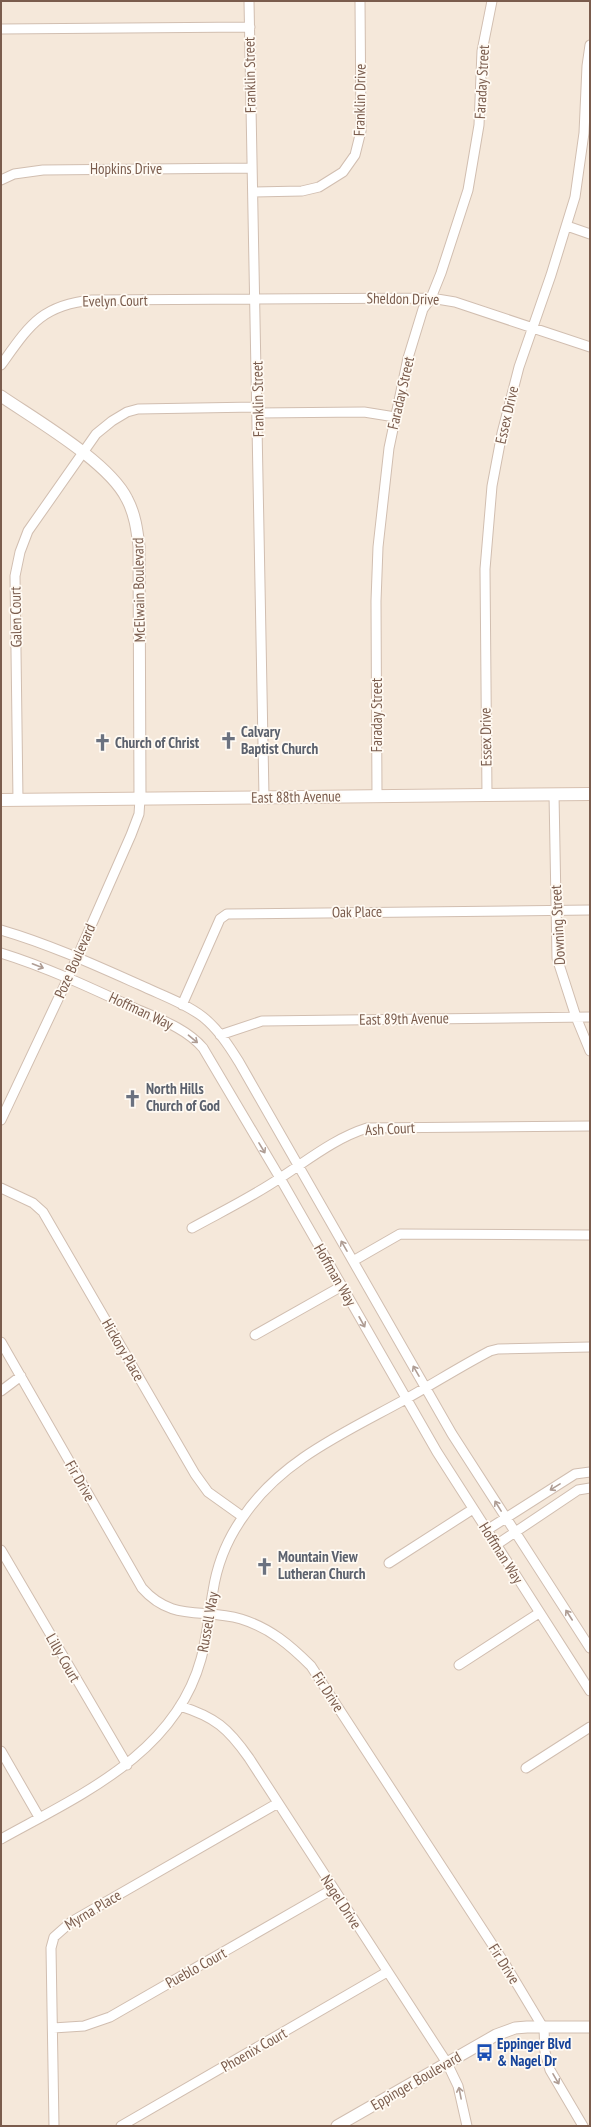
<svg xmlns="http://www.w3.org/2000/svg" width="591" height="2127" font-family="'PT Sans Narrow',sans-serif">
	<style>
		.residential { fill: #f5e8da }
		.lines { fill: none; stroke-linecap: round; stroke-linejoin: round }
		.minor-casing { stroke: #d1beb0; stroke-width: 11 }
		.tertiary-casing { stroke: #d1beb0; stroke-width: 13 }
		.secondary-casing { stroke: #d6c0b0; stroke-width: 14 }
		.minor { stroke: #fff; stroke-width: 9 }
		.tertiary { stroke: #fff; stroke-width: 11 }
		.secondary { stroke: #fff; stroke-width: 12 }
		.oneway { stroke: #af9d94 }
		.labels { text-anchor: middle; stroke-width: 3.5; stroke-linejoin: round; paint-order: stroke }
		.street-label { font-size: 15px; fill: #7a5c4d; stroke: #fffaf3 }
		.worship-label { font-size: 15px; font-weight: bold; fill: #5b616d; stroke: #fffaf3; text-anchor: start }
		.transit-label { font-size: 15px; font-weight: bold; fill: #164399; stroke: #fffaf3; text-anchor: start }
	</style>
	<rect width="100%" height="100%" fill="#fdf6ec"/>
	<path class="residential" d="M1 1H590V2126H1Z"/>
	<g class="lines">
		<defs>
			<path id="minor" d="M249 1 264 797
				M1 29 250 27
				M1 180 14 174 43 170 252 168
				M253 192 302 191 319 187 343 172 355 155 361 131 360 1
				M567 226 590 234
				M1 365C29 326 41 305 92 300L431 298 455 302 590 347
				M258 413 364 412 395 417
				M554 794 557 958 576 1017 590 1051
				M487 795 485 569 492 486 502 433 519 367 551 275 575 197 584 133 587 66 590 45
				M377 796 376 601 378 547 389 448 408 358 423 309 431 298 441 273 468 190 479 125 482 51 492 1
				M18 800 15 576 20 552 28 531 96 434 112 421 127 412 138 409 258 407
				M1 930C49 944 95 965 140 985 161 995 185 1003 203 1017 218 1029 229 1046 239 1062L452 1434 590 1648
				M1 953C46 967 89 987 132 1007 156 1018 185 1027 203 1048L280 1178 437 1452 590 1691
				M182 1005 220 919 227 914 590 910
				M220 1035 262 1021 590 1017
				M1 1120 68 978 131 835 139 814 140 799
				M1 1188 33 1203 43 1212 195 1474 208 1492 243 1517
				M192 1228C221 1212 252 1197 280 1178 308 1160 335 1138 367 1128L590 1126
				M353 1261 400 1234 590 1235
				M255 1335 342 1286
				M1 1342 142 1588C172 1622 202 1608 241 1619 270 1628 290 1645 311 1666L505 1964 544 2029 545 2052 550 2070 583 2126
				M1 1391 21 1376
				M487 1530 575 1474 590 1472
				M496 1545 578 1490 590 1488
				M1 1550 127 1765
				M389 1563 473 1509
				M459 1665 539 1613
				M180 1706C215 1717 228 1728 249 1758L447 2063 458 2086 467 2126
				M1 1751 39 1817
				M526 1768 590 1727
				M1 1839C80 1795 175 1754 201 1659 207 1637 209 1613 213 1591 217 1565 228 1538 243 1517 281 1460 346 1432 404 1400 433 1384 461 1366 490 1351L498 1349 590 1347
				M53 2028 84 2026 110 2017 333 1889
				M54 2126 51 1948 54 1937 71 1922 278 1803
				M121 2126 387 1972"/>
			<path id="tertiary" d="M1 396C36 420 109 462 127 499 135 514 137 530 139 546L140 799
				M337 2126 496 2035 515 2028 527 2027H590"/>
			<path id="secondary" d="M1 800 590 794"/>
		</defs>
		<use href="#minor" class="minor-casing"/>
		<use href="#tertiary" class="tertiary-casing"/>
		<use href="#secondary" class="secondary-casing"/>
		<use href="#minor" class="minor"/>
		<use href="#tertiary" class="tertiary"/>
		<use href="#secondary" class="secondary"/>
	</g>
	<defs><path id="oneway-shaft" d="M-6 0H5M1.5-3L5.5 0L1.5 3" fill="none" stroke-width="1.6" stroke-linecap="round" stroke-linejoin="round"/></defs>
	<g class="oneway">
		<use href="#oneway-shaft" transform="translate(38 966) rotate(21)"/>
		<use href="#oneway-shaft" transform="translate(193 1039) rotate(40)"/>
		<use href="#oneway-shaft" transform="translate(262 1148) rotate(59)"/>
		<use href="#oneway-shaft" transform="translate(344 1246) rotate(-120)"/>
		<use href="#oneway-shaft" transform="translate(362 1322) rotate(61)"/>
		<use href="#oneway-shaft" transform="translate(416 1371) rotate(-120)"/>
		<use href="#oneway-shaft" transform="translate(555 1487) rotate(148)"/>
		<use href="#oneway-shaft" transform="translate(498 1506) rotate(-122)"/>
		<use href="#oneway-shaft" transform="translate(569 1615) rotate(-123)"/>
		<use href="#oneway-shaft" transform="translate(556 2079) rotate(60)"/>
		<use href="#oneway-shaft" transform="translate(460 2093) rotate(-101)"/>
	</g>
	<defs>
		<symbol id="church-bare" viewBox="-9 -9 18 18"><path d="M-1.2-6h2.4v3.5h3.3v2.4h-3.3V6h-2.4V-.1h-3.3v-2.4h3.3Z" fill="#6b7280" stroke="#fffaf3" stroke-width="2.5" paint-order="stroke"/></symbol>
		<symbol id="bus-bare" viewBox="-9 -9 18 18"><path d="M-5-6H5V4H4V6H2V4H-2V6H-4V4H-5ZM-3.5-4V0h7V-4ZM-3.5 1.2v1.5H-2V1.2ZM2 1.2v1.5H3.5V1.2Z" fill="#1a4fb4" stroke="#fffaf3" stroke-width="2.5" paint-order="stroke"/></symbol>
	</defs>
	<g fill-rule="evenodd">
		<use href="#church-bare" x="216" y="728" width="25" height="25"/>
		<use href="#church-bare" x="90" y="730" width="25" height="25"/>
		<use href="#church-bare" x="120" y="1086" width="25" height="25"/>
		<use href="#church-bare" x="252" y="1554" width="25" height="25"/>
		<use href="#bus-bare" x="472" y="2040" width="25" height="25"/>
	</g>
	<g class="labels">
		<g class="street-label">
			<text transform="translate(250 75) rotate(-91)" y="5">Franklin Street</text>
			<text transform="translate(482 82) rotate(-87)" y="5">Faraday Street</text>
			<text transform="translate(360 100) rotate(-89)" y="5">Franklin Drive</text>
			<text x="126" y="174">Hopkins Drive</text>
			<text transform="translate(403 299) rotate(1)" y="5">Sheldon Drive</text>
			<text transform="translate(115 301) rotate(-1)" y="5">Evelyn Court</text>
			<text transform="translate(401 393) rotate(-77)" y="5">Faraday Street</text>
			<text transform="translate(258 399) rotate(-91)" y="5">Franklin Street</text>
			<text transform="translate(507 415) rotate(-77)" y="5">Essex Drive</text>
			<text transform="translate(139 590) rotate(-91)" y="5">McElwain Boulevard</text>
			<text transform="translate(16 617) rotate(-91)" y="5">Galen Court</text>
			<text transform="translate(377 715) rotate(-90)" y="5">Faraday Street</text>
			<text transform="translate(486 737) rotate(-91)" y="5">Essex Drive</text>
			<text transform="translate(296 797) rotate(-1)" y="5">East 88th Avenue</text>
			<text transform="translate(357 912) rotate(-1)" y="5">Oak Place</text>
			<text transform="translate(558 925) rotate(-93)" y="5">Downing Street</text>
			<text transform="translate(75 961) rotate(-66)" y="5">Poze Boulevard</text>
			<text transform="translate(141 1011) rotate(25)" y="5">Hoffman Way</text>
			<text transform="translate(404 1019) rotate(-1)" y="5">East 89th Avenue</text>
			<text transform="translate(390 1129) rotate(-3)" y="5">Ash Court</text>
			<text transform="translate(335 1275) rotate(60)" y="5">Hoffman Way</text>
			<text transform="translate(123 1350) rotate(60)" y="5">Hickory Place</text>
			<text transform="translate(80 1481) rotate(60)" y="5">Fir Drive</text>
			<text transform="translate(501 1553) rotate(58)" y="5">Hoffman Way</text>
			<text transform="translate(208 1622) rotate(-80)" y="5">Russell Way</text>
			<text transform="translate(63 1658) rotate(60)" y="5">Lilly Court</text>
			<text transform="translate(328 1692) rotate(57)" y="5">Fir Drive</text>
			<text transform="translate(341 1902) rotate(57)" y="5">Nagel Drive</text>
			<text transform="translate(93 1910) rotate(-31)" y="5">Myrna Place</text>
			<text transform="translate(504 1964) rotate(58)" y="5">Fir Drive</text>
			<text transform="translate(196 1968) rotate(-29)" y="5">Pueblo Court</text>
			<text transform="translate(254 2050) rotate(-30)" y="5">Phoenix Court</text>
			<text transform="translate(416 2081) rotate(-30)" y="5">Eppinger Boulevard</text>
		</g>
		<g class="worship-label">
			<text x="241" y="737">Calvary<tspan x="241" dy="17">Baptist Church</tspan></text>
			<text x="115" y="748">Church of Christ</text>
			<text x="146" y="1094">North Hills<tspan x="146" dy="17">Church of God</tspan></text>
			<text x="278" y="1562">Mountain View<tspan x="278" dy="17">Lutheran Church</tspan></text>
		</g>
		<g class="transit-label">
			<text x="497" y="2049">Eppinger Blvd<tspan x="497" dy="17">&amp; Nagel Dr</tspan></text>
		</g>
	</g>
	<rect width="591" height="2127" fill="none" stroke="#7a5c4d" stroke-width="4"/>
</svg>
